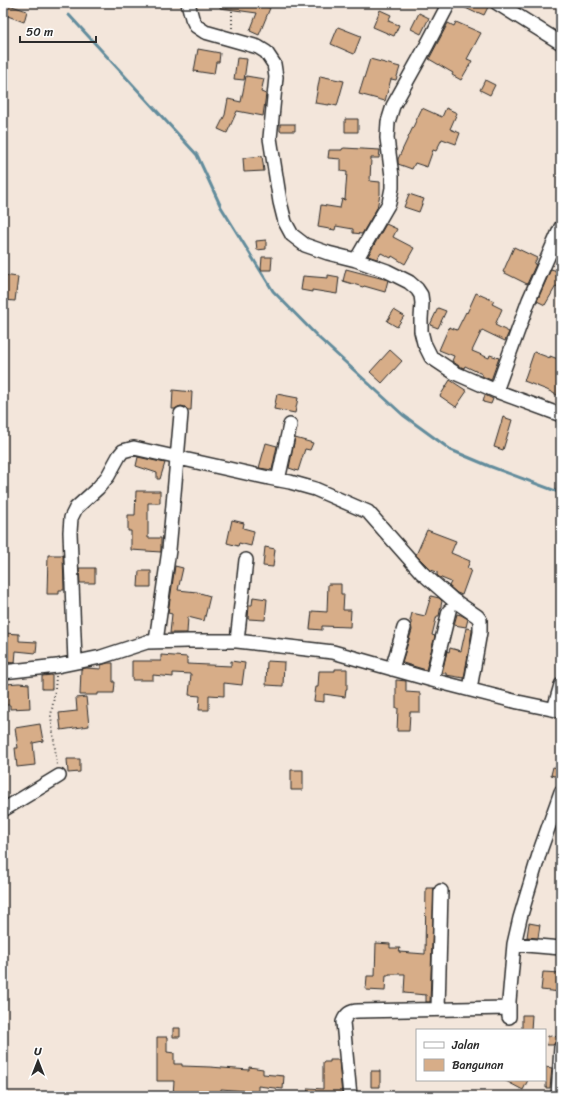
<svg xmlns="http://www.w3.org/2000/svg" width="564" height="1099" font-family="Sriracha,sans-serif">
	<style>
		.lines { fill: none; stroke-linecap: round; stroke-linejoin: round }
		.stream { stroke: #628c9c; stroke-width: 3 }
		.building { fill: #d7ad88; stroke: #2b2b2b }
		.minor-casing { stroke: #2b2b2b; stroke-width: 16 }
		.path { stroke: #2b2b2b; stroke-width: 2; stroke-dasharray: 1 3; stroke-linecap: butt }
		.minor { stroke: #fff; stroke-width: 13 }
	</style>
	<rect width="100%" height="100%" fill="#f3e6db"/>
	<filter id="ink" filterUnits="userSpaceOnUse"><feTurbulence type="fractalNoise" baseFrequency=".025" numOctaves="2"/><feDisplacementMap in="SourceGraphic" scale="8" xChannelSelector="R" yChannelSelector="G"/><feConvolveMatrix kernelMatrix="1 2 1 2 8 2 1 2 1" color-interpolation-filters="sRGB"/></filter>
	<g filter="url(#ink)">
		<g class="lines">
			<path class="stream" d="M69 15 197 155 221 207 273 291 320 339 403 415 451 450 489 466 561 493"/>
		</g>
		<path class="building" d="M221 3H257L270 8 259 35 250 31 257 13 220 8Z
			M457 3H485L489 5 484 15 477 12 476 13 457 4Z
			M9 5 27 11 24 22 5 15Z
			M380 10 391 15 388 21 399 25 394 36 373 27Z
			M419 13 429 18 421 34 411 29Z
			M456 22 481 33 467 59 472 61 461 80 452 75 453 73 429 59 448 23 454 26Z
			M338 27 361 36 354 54 331 44Z
			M198 49 220 53 219 62H216L214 74 194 71Z
			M237 58 247 59 244 80 234 79Z
			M370 59 400 67 396 80 391 79 385 101 359 94Z
			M246 76 264 79 261 92 266 94 263 116 237 111 227 133 218 129 225 115 228 99 241 102Z
			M320 76 344 81 337 106 329 104V105L315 103Z
			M485 80 495 85 490 95 480 90Z
			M422 108 442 117 446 108 457 113 450 129 460 133 456 144 442 139 436 151 433 150 427 167 415 163 412 169 398 164V159Z
			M345 119H358V132H345Z
			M280 124H295V131H280Z
			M344 148 380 150 379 158H371L370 181 380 182V194L377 208 362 234 353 233V229L336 226 335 230 318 227 321 205 340 208 342 199 345 200 347 172 341 171V159L328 158 329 150H342V149Z
			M262 156 264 171 244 172 243 158Z
			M409 194 424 199 419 212 404 207Z
			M386 224 397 229 393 237 414 248 405 264 392 256 391 258 381 253 377 259 368 256Z
			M266 240V249L257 250 256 241Z
			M514 247 537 258 534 264H536L527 284 503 272Z
			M262 257H272L271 270H261Z
			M346 269 388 280 385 292 364 286 363 287 343 281Z
			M551 269 561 272V288L556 286 545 305 537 301Z
			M3 275 18 277 15 301 3 300Z
			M328 275 339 277 337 294 312 290V292L301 290 303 276 328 278Z
			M476 293 494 301 492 304 502 309 495 325 509 332 505 341 482 330 472 351 489 358 490 355 499 358 491 380 482 376V374L465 366 464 368 459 366 452 361 454 356 439 350 449 327 457 330 466 312 467 313Z
			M438 308 446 311 438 328 430 325Z
			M394 310 404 316 397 327 387 321Z
			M390 350 402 361 382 383 370 372Z
			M534 352 550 358V356L558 359 557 362 561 363V397L547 390 524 381Z
			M450 380 467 391 456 407 440 396Z
			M173 390 192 392 191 410H188L185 407 181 406 178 407 175 409H172Z
			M277 394 298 398 295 413 274 409Z
			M485 395 493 399 491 404 483 402Z
			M503 417 512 420 503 450 494 447Z
			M295 438 313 443 310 450 305 449 298 471 289 468Z
			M266 443 277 446 272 470 259 468Z
			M138 457 165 463 160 479H157V473L136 466Z
			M136 491H160V503H148V538H161V552L131 550V531H128V515H135Z
			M232 520 244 523 243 528 254 531 251 546 239 543 238 546 227 543Z
			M427 530 456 541 451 553 470 561 467 568 471 570 462 595 457 593 449 586 451 582 439 577 437 575V572L431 570 416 555Z
			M265 547 275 549 273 567 263 566Z
			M48 555H63L64 590H59V594H47Z
			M175 566 183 568 178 590 197 592 210 596 204 621 188 617 187 633H170L172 614 168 613Z
			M79 568H95V583H80Z
			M139 571H151V587H138Z
			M328 584H341V594H344L343 610H351L350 627 322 626V630L310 629 312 611 327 612Z
			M431 596 439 598 442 601 439 616H437L436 619 432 635 435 636 426 670 403 663 402 662 412 630 411 624V621H410L412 613 425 616Z
			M253 597 267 599 265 620 248 619 249 605H252Z
			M457 614 461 615 468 619 466 627 454 625Z
			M466 628 472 629V631L464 678 446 675V673H442L447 651 449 652 450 648 461 651Z
			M4 633 19 634V641L37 642 36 653 16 651 15 663 3 662Z
			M161 655 187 657V664L231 666V661L245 663 242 685 224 683V696L209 695V710H199L200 696 189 695 191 674 173 673V677L153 675V680H132V661H161Z
			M267 661 284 662 283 686 266 685Z
			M108 663H113V682H115L114 693H98V695H80L81 669 86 668 101 669V665Z
			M335 669H347V689H346L345 697 324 694V702L314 701 316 687H318L319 671H335Z
			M52 675V689H42V676Z
			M396 680 406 681V692L420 693V712H410L409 731H397L398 708H396Z
			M19 683 29 684 30 708 10 709V705H5V684Z
			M86 697 89 726 61 730 59 713 77 711 76 698Z
			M40 724 43 741 33 743 35 765 17 767 15 748H18L15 728Z
			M67 759H80V772L68 773Z
			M553 767 561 769 558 777 551 775Z
			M291 770H303V790H291Z
			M426 888H434L430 1002H426V995L404 993 405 974H389V975H386L385 991 366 990 367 976H375L376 943 390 944V948H400L399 952 425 954Z
			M529 923 540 925 538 938 527 937Z
			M543 972 561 973V992L541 990Z
			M522 1015H532L531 1030H522Z
			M173 1028H180V1037H173Z
			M548 1036 561 1037 560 1039 557 1040 553 1045H547Z
			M157 1037H167V1052L174 1053V1064H182V1066L210 1067 249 1070V1067L263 1069V1074L284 1076 283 1089 258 1086V1092L221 1089V1096H209V1094L182 1092V1096L173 1095 174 1081H157Z
			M330 1060H339L342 1096H307L308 1088 323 1089V1062H330Z
			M546 1067 552 1068 550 1088H546Z
			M371 1071H380V1087H371Z
			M504 1080H528L523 1090Z"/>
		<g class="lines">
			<defs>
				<path id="minor" d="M188 3 192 18 196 26 205 32 258 47 266 52 274 64 276 77 270 138 280 202 285 222 292 235 305 245 328 253 356 260 387 271 409 282 417 289 421 295 422 303 421 319V331L424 343 431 357 455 373 496 391 561 415
					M497 3 561 43
					M356 260 389 203 392 188V176L387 138 388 122 393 106 427 45 449 3
					M496 391 529 300 561 227
					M278 480 290 425
					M156 641 169 550 181 414
					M237 641 246 560
					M75 662 70 532 71 518 76 508 98 488 108 476 119 456 123 451 134 448 269 478 290 482 315 489 368 512 421 572 452 599 477 616 480 620V632L470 689
					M392 669 404 628
					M3 672 57 666 101 657 147 642 187 641H237L333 652 432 680 518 702 561 711
					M432 680 449 611
					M554 709 561 685
					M3 810 59 776
					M514 944 561 948
					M438 1009 441 891
					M509 1017V1001L514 944 520 918 541 848 561 792
					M350 1096 343 1022C346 1014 350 1011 358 1011L508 1008
					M558 1096 561 1047"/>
			</defs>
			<use href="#minor" class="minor-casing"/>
			<path class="path" d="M232 28V3
				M56 676 55 690 51 716 57 765"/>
			<use href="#minor" class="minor"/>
		</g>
	</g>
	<rect width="564" height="1099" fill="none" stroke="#fff" stroke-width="16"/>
	<rect x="8" y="8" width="548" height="1083" fill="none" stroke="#2b2b2b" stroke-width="1.5" filter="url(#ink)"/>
	<rect x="416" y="1029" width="130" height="52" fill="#ffffff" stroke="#aaaaaa"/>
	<rect x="424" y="1042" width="20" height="6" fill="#ffffff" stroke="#aaaaaa"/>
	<text x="452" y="1049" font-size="12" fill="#2b2b2b">Jalan</text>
	<rect x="424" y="1059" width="20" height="12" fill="#d7ad88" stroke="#aaaaaa"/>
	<text x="452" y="1069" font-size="12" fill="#2b2b2b">Bangunan</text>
	<g transform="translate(38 1061)" stroke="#ffffff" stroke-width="3" paint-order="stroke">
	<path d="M0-3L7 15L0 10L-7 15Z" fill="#2b2b2b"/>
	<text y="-6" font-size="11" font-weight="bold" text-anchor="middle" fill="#2b2b2b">U</text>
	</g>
	<path d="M20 36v6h76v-6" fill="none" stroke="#2b2b2b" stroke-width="2"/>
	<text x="26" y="36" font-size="12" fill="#2b2b2b" stroke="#ffffff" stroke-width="3" paint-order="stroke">50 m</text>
</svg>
